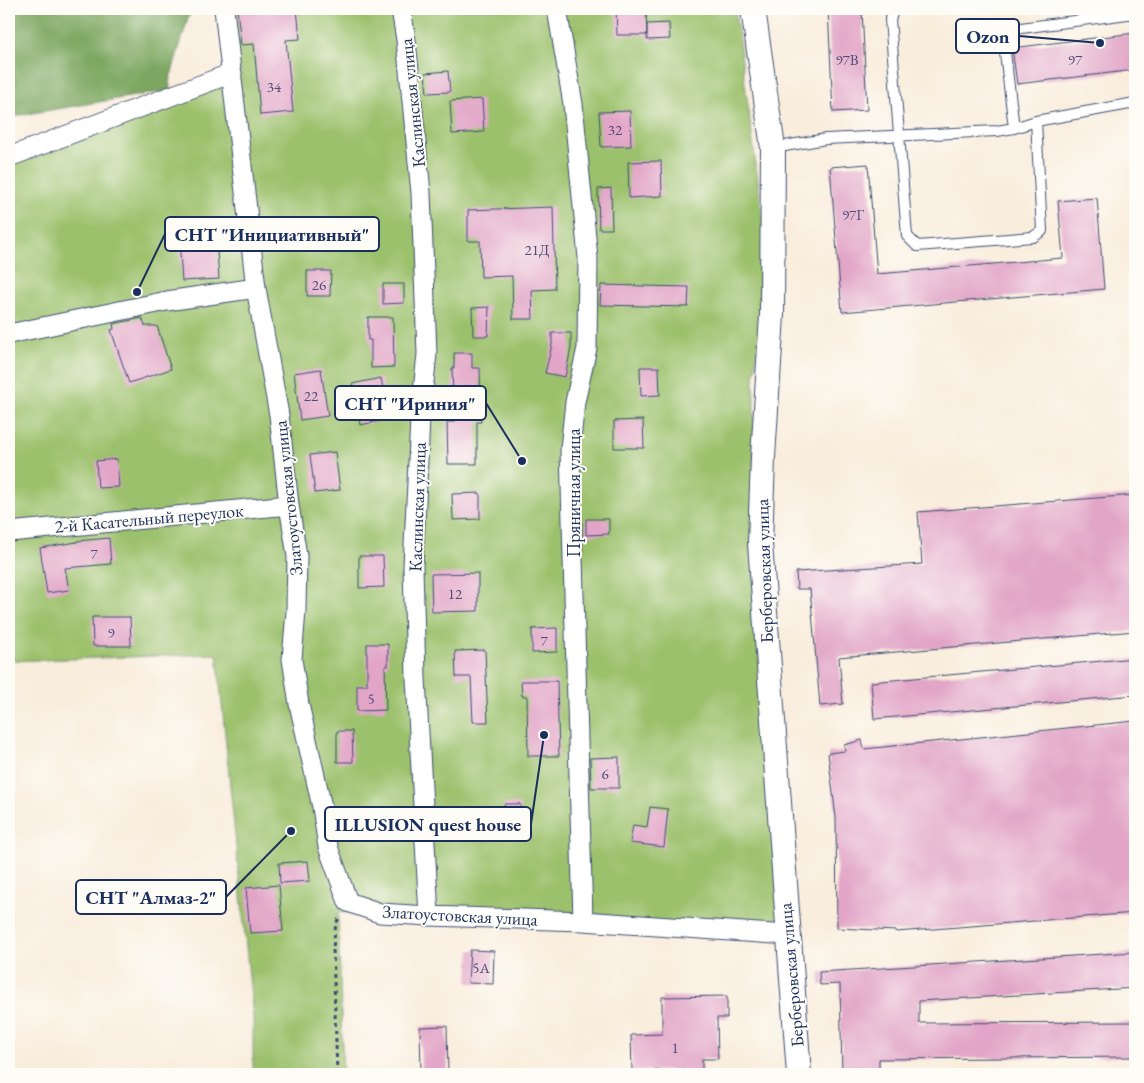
<svg xmlns="http://www.w3.org/2000/svg" width="1144" height="1083" font-family="'EB Garamond',serif">
<style>
.green{fill:#9cc16c;stroke:#5c7865}
.forest{fill:#7da760;stroke:#4c6b5f}
.building{fill:#e2a5c7}
.lines{fill:none;stroke-linecap:round;stroke-linejoin:round}
.service-casing{stroke:#3c4c71;stroke-width:12}
.minor-casing{stroke:#3c4c71;stroke-width:21}
.tertiary-casing{stroke:#3c4c71;stroke-width:26}
.path{stroke:#3c4c71;stroke-width:3;stroke-dasharray:4 4;stroke-linecap:butt}
.service{stroke:#fff;stroke-width:10}
.minor{stroke:#fff;stroke-width:19}
.tertiary{stroke:#fff;stroke-width:24}
.labels{text-anchor:middle;dominant-baseline:central;stroke-width:4;stroke-linejoin:round;paint-order:stroke}
.number-label{font-size:15px;fill:#4d4c78}
.street-label{font-size:18px;fill:#1b2f5e;stroke:#fdfcf7}
.leader{fill:none;stroke:#1b2f5e;stroke-width:2}
.callout-dot{fill:#1b2f5e;stroke:#fdfcf7;stroke-width:2}
.callout{fill:#fdfcf7;stroke:#1b2f5e;stroke-width:2}
.callout-label{font-size:19px;text-anchor:middle;font-weight:bold;fill:#1b2f5e}
</style>
<rect width="100%" height="100%" fill="#fdfcf7"/>
<filter id="ink" filterUnits="userSpaceOnUse"><feTurbulence type="fractalNoise" baseFrequency=".02" numOctaves="2"/><feDisplacementMap in="SourceGraphic" scale="10" xChannelSelector="R" yChannelSelector="G"/><feConvolveMatrix kernelMatrix="1 2 1 2 8 2 1 2 1" color-interpolation-filters="sRGB"/></filter>
<filter id="wash" filterUnits="userSpaceOnUse"><feTurbulence type="fractalNoise" baseFrequency=".0096" numOctaves="4" result="noise"/><feDisplacementMap in="SourceGraphic" scale="20" xChannelSelector="R" yChannelSelector="G"/><feGaussianBlur stdDeviation="1.12" result="paint"/><feColorMatrix in="noise" values="0 0 0 0 0 0 0 0 0 0 0 0 0 0 0 0 0 1.4 0 .05"/><feComposite in="paint" operator="in"/></filter>
<g filter="url(#wash)">
<rect width="100%" height="100%" fill="#f9eddc"/>
<path class="green" d="M232,9H735L768,255L754,380V576L782,930L375,909L338,913L343,1074H253V1017L217,654L9,661V150L235,67Z"/>
<path class="forest" d="M9,9H191L169,82L171,90L9,117Z"/>
<g id="blocks">
<path class="building" d="M237,9H297L300,39L286,40L293,112L260,115L254,44L241,45Z
M616,9H646L647,35H617Z
M828,9H862L867,110L833,112Z
M669,23L670,39L647,40V24Z
M1135,33V70L1017,84L1012,48Z
M448,71L450,92L427,93L425,73Z
M482,99L484,132L452,134L450,101Z
M630,111L631,146L601,147L599,112Z
M661,161L662,196L629,198L628,162Z
M868,164L877,274L1063,258L1058,201L1097,198L1104,289L842,312L830,167Z
M611,188L612,229H599L598,189Z
M553,207L555,289L532,290L533,319H513L512,276L481,277L480,241H468V210Z
M195,223V238L216,236L219,279L182,281L178,224Z
M307,271H331L330,296H307Z
M383,284H404V303L383,304Z
M601,285L689,287L688,307L600,305Z
M489,307L488,336H473L472,308Z
M368,317H393L394,367L371,368V340H368Z
M142,318L145,326H157L171,369L129,383L111,330L114,329L113,324Z
M552,333H571V348L565,377L545,373L552,345Z
M454,353H472V368H480L481,422H477V464H448L447,422H454L452,368H454Z
M640,367H659L660,395L641,396Z
M321,369L328,416L300,420L294,373Z
M381,378L384,395H381L385,420L360,425L352,384Z
M643,420L644,448H614V421Z
M335,452L340,490L315,493L310,455Z
M117,459L119,487L98,488L96,461Z
M480,493V519L453,520L452,494Z
M1135,495V631L839,657L843,704L820,706L810,589H797L796,572L922,564L918,512Z
M586,519H609V534L586,535Z
M109,538L111,564L65,568L69,590L47,593L40,548L77,542V541Z
M359,556H383L384,587L359,588Z
M478,573V611L432,612L431,574Z
M92,617H130L131,646H93Z
M557,628V652L532,653V629Z
M367,644H388V666H385L386,710L357,711V685H367Z
M485,650L488,722H473L471,677H456L455,651Z
M1135,658V695L874,719L871,682Z
M521,681H557L559,756H528L527,696H522Z
M1135,721V913L896,932V931L837,928L836,818L828,753L845,751L844,745L862,740L864,749Z
M337,731H352L353,762H337Z
M619,757V788H591L590,758Z
M504,804H520V831H504Z
M650,807L668,809L664,847L630,843L633,825L647,827Z
M308,861L310,881L280,883L279,863Z
M279,885L283,931L250,933L246,888Z
M470,950L494,951L493,984L468,983Z
M1135,952V988L919,1001V1023L1135,1022V1057L879,1059V1074H842L840,984L820,985L819,972Z
M727,996V1018H717L718,1059H702V1074H685V1070L632,1071L631,1035L662,1034V997Z
M447,1026L448,1074H421L420,1027Z"/>
</g>
</g>
<g filter="url(#ink)">
<use href="#blocks" fill-opacity="0" stroke="#3c4c71" stroke-width="1"/>
<g class="lines">
<g class="service-casing">
<path id="service" d="M894,9L890,19L907,236L917,246L1033,237L1042,231L1036,121
M1014,128L1004,44L1008,33L1021,28L1135,13V9
M773,148L826,139L997,131L1014,128L1036,121L1135,103"/>
</g>
<g class="minor-casing">
<path id="minor" d="M224,9L256,288L279,415L289,505L297,556L296,611L292,659L299,704L322,807L328,847L348,902L380,913L429,916L583,921L788,935
M401,9L406,40L421,193L427,354L420,419L413,566L416,678L429,916
M557,9L573,104L588,258L587,348L575,402L570,449L583,921
M9,157L232,73
M9,334L167,301L256,288
M9,532L289,505"/>
</g>
<g class="tertiary-casing">
<path id="tertiary" d="M753,9L773,148L772,315L763,457L760,544L799,1074"/>
</g>
<path class="path" d="M337,1074L333,948L336,923L341,916"/>
<use href="#service" class="service"/>
<use href="#minor" class="minor"/>
<use href="#tertiary" class="tertiary"/>
</g>
</g>
<g class="labels">
<g class="number-label">
<text x="847" y="59">97В</text>
<text x="1075" y="59">97</text>
<text x="274" y="86">34</text>
<text x="615" y="129">32</text>
<text x="853" y="214">97Г</text>
<text x="537" y="249">21Д</text>
<text x="319" y="284">26</text>
<text x="311" y="395">22</text>
<text x="94" y="553">7</text>
<text x="455" y="593">12</text>
<text x="111" y="632">9</text>
<text x="544" y="640">7</text>
<text x="371" y="698">5</text>
<text x="605" y="773">6</text>
<text x="481" y="967">5А</text>
<text x="675" y="1047">1</text>
</g>
<g class="street-label">
<text transform="translate(412 103) rotate(-96)">Каслинская улица</text>
<text transform="translate(573 493) rotate(-90)">Пряничная улица</text>
<text transform="translate(288 498) rotate(-96)">Златоустовская улица</text>
<text transform="translate(417 507) rotate(-88)">Каслинская улица</text>
<text transform="translate(149 518) rotate(-5)">2-й Касательный переулок</text>
<text transform="translate(764 571) rotate(-92)">Берберовская улица</text>
<text transform="translate(460 915) rotate(3)">Златоустовская улица</text>
<text transform="translate(791 975) rotate(-95)">Берберовская улица</text>
</g>
</g>
<path class="leader" d="M1100 43L1019 36M137 292L165 234M522 461L486 403M544 735L531 824M291 831L226 897"/>
<g class="callout-dot">
<circle cx="1100" cy="43" r="5"/>
<circle cx="137" cy="292" r="5"/>
<circle cx="522" cy="461" r="5"/>
<circle cx="544" cy="735" r="5"/>
<circle cx="291" cy="831" r="5"/>
</g>
<g class="callout">
<rect x="956" y="19" width="63" height="34" rx="5"/>
<rect x="165" y="217" width="214" height="34" rx="5"/>
<rect x="335" y="386" width="151" height="34" rx="5"/>
<rect x="325" y="807" width="206" height="34" rx="5"/>
<rect x="76" y="880" width="150" height="34" rx="5"/>
</g>
<g class="callout-label">
<text x="988" y="43">Ozon</text>
<text x="272" y="241">СНТ "Инициативный"</text>
<text x="410" y="410">СНТ "Ириния"</text>
<text x="428" y="831">ILLUSION quest house</text>
<text x="151" y="904">СНТ "Алмаз-2"</text>
</g>
<rect width="1144" height="1083" fill="none" stroke="#fdfcf7" stroke-width="30"/>
</svg>
